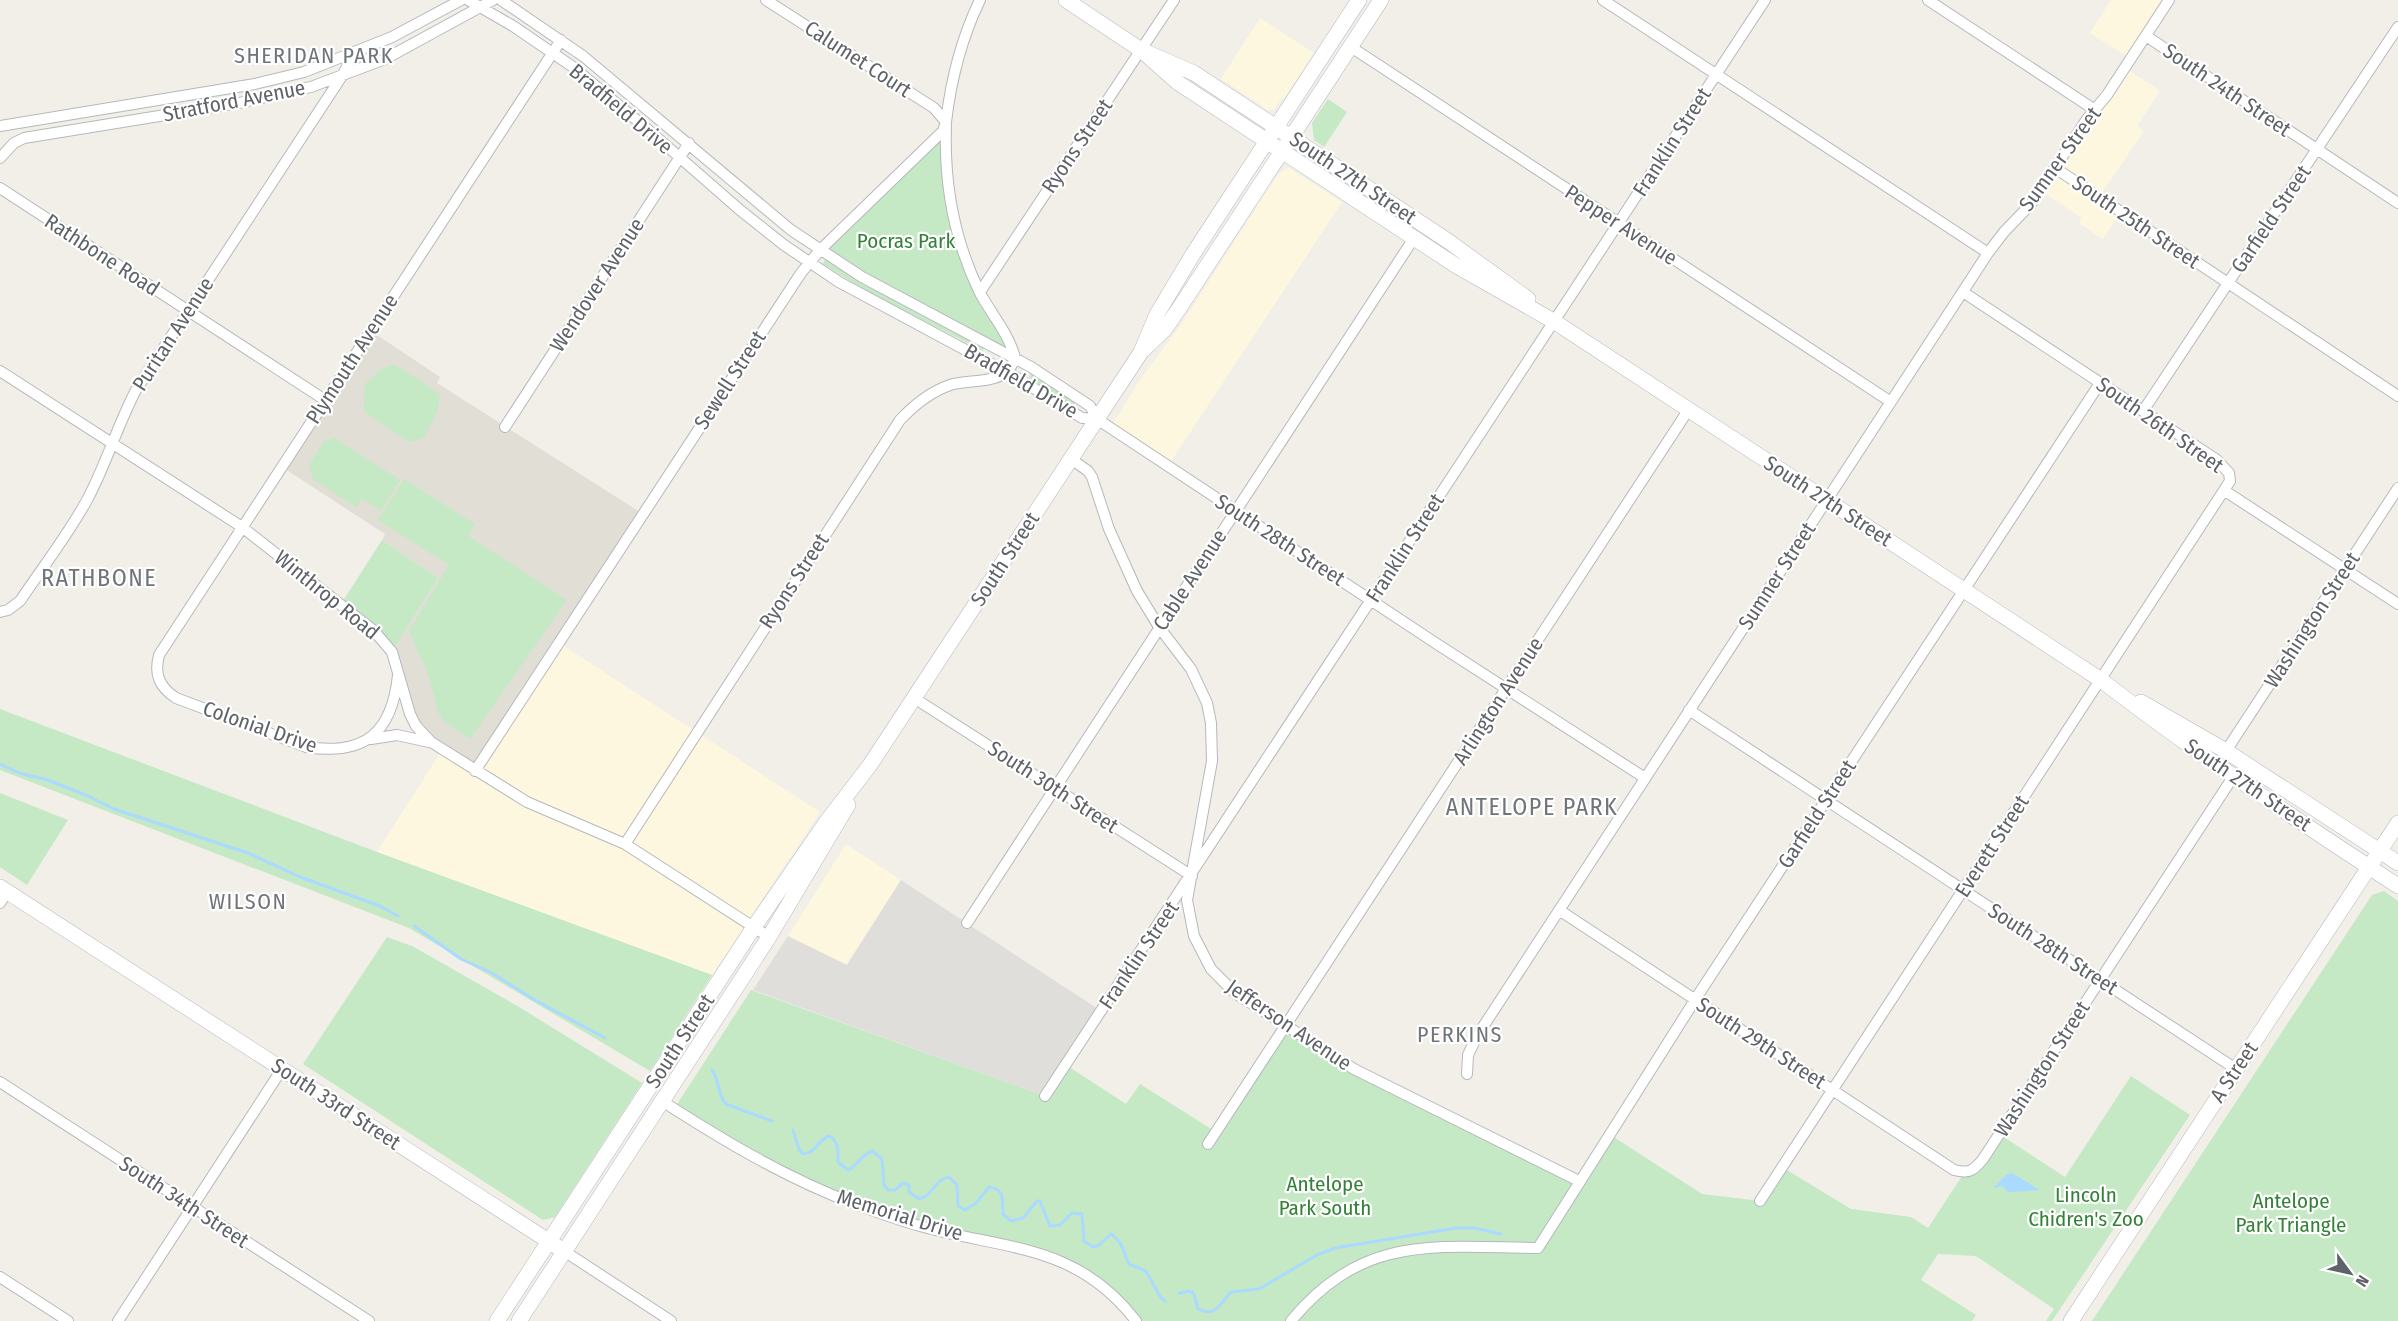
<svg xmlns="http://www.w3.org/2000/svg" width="2398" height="1321" font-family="'Fira Sans Condensed',sans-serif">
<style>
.commercial{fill:#fef7e0}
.industrial{fill:#e0deda}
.education{fill:#e1ded6}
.green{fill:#c5e8c5}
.water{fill:#aadaff}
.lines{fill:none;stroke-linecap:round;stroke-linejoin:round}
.stream{stroke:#aadaff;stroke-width:3}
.minor-casing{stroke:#b5b8bc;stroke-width:12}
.secondary-casing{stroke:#b6babf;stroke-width:16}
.minor{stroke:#fff;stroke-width:10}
.secondary{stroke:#fff;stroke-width:15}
.labels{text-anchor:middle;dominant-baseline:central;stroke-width:4.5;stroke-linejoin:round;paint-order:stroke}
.street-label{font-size:21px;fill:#5f6368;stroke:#fff}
.park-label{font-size:21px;fill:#348238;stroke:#fff}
.neighbourhood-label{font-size:22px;letter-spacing:1.5px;fill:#70757a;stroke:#fff}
.quarter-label{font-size:24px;letter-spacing:1.5px;fill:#70757a;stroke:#fff}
</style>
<rect width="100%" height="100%" fill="#f1efe8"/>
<path class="commercial" d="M2111,0H2169L2131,59L2090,33Z
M1260,18L1314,53L1284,99L1282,98L1274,110H1268L1221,79Z
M2125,68L2160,91L2137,126L2144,131L2099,197L2121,212L2103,239L2079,223L2082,218L2040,190Z
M1289,168L1342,202L1168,466L1110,428L1140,380L1182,323L1279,173Z
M559,643L820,812L712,975L377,852L442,750Z
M846,844L901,880L846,965L788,936Z"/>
<path class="industrial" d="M901,880L1101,1011L1045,1096L753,990L788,936L847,965Z"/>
<path class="education" d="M371,331L440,377L437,383L643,514L475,771L422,734L392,652L438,578L382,540L385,534L282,467Z"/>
<path class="green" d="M1328,99L1347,112L1324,147L1314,140L1312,123Z
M943,131L959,239L1015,358L820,250Z
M825,259L984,346L983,351L868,292L823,264Z
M394,364L440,394L438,410L424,438L409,442L364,412L365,384L380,370Z
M1031,373H1033L1076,402L1074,404L1070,405L1032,380L1029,377Z
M335,438L400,480L381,511L362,499L356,507L313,479L309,465L324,441Z
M404,479L475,524L468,536L567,600L470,739L444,722L438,712L429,677L409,631L449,565L378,520Z
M382,540L438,578L392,652L341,604Z
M0,709L377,852L712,975L650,1071L409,928L0,770Z
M0,793L68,820L27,885L0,867Z
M2384,891L2398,901V1321H2092L2372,895Z
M387,937L412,946L519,1007L642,1083L555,1217L543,1220L303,1064Z
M751,990L1045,1096L1066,1065L1126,1104L1140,1084L1216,1132L1286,1026L1354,1069L1579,1181L1609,1134L1702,1194L1760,1201L1782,1167L1851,1209L1911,1217L1928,1228L1964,1173L1999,1134L2065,1177L2131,1076L2190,1115L2052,1321H2046L2054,1309L1976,1256L1938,1254L1921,1280L1976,1315L1972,1321H1136L1083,1273L837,1197L674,1109Z"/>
<path class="water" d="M2012,1173L2040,1190L2012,1192H2008L2002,1186L1993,1188L2006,1175Z"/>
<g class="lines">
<path class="stream" d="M0,764L19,773L48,780L88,796L114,809L248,853L300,877L380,906L398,916
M414,926L461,959L492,973L533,999L605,1038
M712,1070C720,1081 717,1095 726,1104L772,1121
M793,1130L799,1149L803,1154C816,1153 818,1140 829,1136C839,1141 838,1152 838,1162L848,1170C857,1166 861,1155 872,1151L882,1159L884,1185L888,1190H895L903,1183L909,1185V1192L919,1199C933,1196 935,1179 949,1177L957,1185L958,1206L965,1210L976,1203L989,1187C1006,1189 1002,1202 1003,1214L1011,1221L1023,1218L1037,1201H1040L1050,1226L1060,1225L1072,1213L1082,1214L1084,1241L1093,1247L1099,1245L1111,1234C1124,1243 1123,1252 1129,1264L1146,1271L1161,1298L1165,1301
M1179,1293L1190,1291L1194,1294L1198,1309C1215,1318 1221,1303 1231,1292L1259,1289L1317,1255L1335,1248L1456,1228H1474L1501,1234"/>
<g class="minor-casing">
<path id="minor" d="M468,0L513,26L573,67L646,128L740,210L784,245L839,282L1014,376L1082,418L1097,419L1437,644L1645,778
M501,0L583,56L791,230L862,277L1031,367L1090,406L1097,419
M766,0L934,108L946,122
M1603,0L1988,253
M1928,0L2095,110
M2146,36L2398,203
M1351,47L1891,402
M0,126L255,84L304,72L392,37L461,0
M0,158L14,143L24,138L239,103L311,87L385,59L493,0
M2055,168L2398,396
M0,188L325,400
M980,292L1174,0
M0,371L242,527L374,631L392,652L410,714L416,726L431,742L527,802L625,844L769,937
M2143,411L2398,27
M505,427L689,143
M1071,459L1088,471L1092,477L1109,529L1137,591L1159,627L1191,669L1207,703L1211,723L1212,761L1187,900L1194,936L1211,969L1235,993L1354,1069L1579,1181
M2225,491L2398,604
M0,612L8,610L20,601C42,568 68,535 87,500C106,465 117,426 136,390L342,76L348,65L351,55
M398,675C392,733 365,756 306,747L176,698C159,687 154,674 159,655L561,40
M914,698L1192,876
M1689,710L2236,1069
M371,739L397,735L429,742
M2226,751L2398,488
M475,771L801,273L820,250L943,131L946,122C951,80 961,39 980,0
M625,844L900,420C914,405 930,392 950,385C967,380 991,383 1005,373C1010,370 1013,363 1015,358C1009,334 992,315 980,293C954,240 944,184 946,126
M0,903L7,892
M1559,910L1954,1170C1969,1174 1973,1171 1983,1159L2233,777
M967,923L1414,238
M1467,1074L1468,1055L1477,1036L1988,253L2004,232L2031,204L2087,119L2107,95L2169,0
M0,1082L369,1321
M1045,1096L1765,0
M662,1101C724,1141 786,1178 855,1204C877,1212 898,1220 920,1226C1005,1250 1076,1243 1136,1321
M1208,1144L1689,409
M1760,1201L2230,481L2229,473L2217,460L1963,292
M564,1251L671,1321
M0,1277L68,1321
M118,1321L282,1069
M1291,1321C1363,1233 1437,1247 1538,1248L1700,992L2100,383"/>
</g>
<g class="secondary-casing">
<path id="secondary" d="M1066,0L1141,50L1194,73L1448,241L1528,299
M1141,50L1177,82L1455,265L1555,322L2101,680C2197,754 2297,820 2398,886
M1143,350L1165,329L1182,304L1381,0
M2141,702L2226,751L2398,863
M0,887L564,1251
M497,1321L754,927L827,821L870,765L1141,352L1157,314L1193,254L1359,0
M519,1321L769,937L848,805
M2071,1321L2398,823"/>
</g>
<use href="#minor" class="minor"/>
<use href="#secondary" class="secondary"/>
</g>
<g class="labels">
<g class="street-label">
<text transform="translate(858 59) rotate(33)">Calumet Court</text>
<text transform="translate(2227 90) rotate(34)">South 24th Street</text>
<text transform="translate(234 101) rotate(-11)">Stratford Avenue</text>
<text transform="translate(621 109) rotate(40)">Bradfield Drive</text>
<text transform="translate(1672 142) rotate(-57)">Franklin Street</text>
<text transform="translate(1077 146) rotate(-56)">Ryons Street</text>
<text transform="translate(2060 159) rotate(-54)">Sumner Street</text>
<text transform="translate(1353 178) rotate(34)">South 27th Street</text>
<text transform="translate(2271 219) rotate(-56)">Garfield Street</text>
<text transform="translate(2136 222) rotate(34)">South 25th Street</text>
<text transform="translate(1621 225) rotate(33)">Pepper Avenue</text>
<text transform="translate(102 255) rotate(33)">Rathbone Road</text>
<text transform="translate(597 285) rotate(-57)">Wendover Avenue</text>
<text transform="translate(173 334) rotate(-57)">Puritan Avenue</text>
<text transform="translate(352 359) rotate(-57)">Plymouth Avenue</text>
<text transform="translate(730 380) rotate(-57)">Sewell Street</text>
<text transform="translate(1021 381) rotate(30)">Bradfield Drive</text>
<text transform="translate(2160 425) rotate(35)">South 26th Street</text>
<text transform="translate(1828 501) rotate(33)">South 27th Street</text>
<text transform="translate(1280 540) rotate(33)">South 28th Street</text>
<text transform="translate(1405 548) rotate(-57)">Franklin Street</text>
<text transform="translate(1005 559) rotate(-57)">South Street</text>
<text transform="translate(1777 576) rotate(-57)">Sumner Street</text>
<text transform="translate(1190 580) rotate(-57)">Cable Avenue</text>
<text transform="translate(794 581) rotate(-57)">Ryons Street</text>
<text transform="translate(327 595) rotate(39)">Winthrop Road</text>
<text transform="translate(2312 620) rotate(-57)">Washington Street</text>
<text transform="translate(1498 701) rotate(-57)">Arlington Avenue</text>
<text transform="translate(260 727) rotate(19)">Colonial Drive</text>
<text transform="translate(2248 785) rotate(34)">South 27th Street</text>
<text transform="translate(1053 787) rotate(33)">South 30th Street</text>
<text transform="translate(1817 814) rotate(-57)">Garfield Street</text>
<text transform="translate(1992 846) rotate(-57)">Everett Street</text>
<text transform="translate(2053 949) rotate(33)">South 28th Street</text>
<text transform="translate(1139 955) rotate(-56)">Franklin Street</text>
<text transform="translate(1289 1025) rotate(34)">Jefferson Avenue</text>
<text transform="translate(680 1041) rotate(-57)">South Street</text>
<text transform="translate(1761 1043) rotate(33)">South 29th Street</text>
<text transform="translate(2042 1069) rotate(-57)">Washington Street</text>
<text transform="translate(2234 1072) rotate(-56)">A Street</text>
<text transform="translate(336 1104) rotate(33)">South 33rd Street</text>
<text transform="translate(184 1202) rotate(33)">South 34th Street</text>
<text transform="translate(900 1215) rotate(17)">Memorial Drive</text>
</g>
<g class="park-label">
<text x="906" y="241">Pocras Park</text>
<text x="1325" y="1184">Antelope<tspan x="1325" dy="24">Park South</tspan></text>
<text x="2086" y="1195">Lincoln<tspan x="2086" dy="24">Chidren's Zoo</tspan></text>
<text x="2291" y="1201">Antelope<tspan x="2291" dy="24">Park Triangle</tspan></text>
</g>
<g class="neighbourhood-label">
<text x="314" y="55">SHERIDAN PARK</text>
<text x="248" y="901">WILSON</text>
<text x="1460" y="1034">PERKINS</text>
</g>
<g class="quarter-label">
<text x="99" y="578">RATHBONE</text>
<text x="1532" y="807">ANTELOPE PARK</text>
</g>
</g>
<g transform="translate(2350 1273) rotate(123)" stroke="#ffffff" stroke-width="4.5" paint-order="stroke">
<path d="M0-4.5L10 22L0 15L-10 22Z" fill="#5f6368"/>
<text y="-9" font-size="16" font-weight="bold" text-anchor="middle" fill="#5f6368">N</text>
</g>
</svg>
